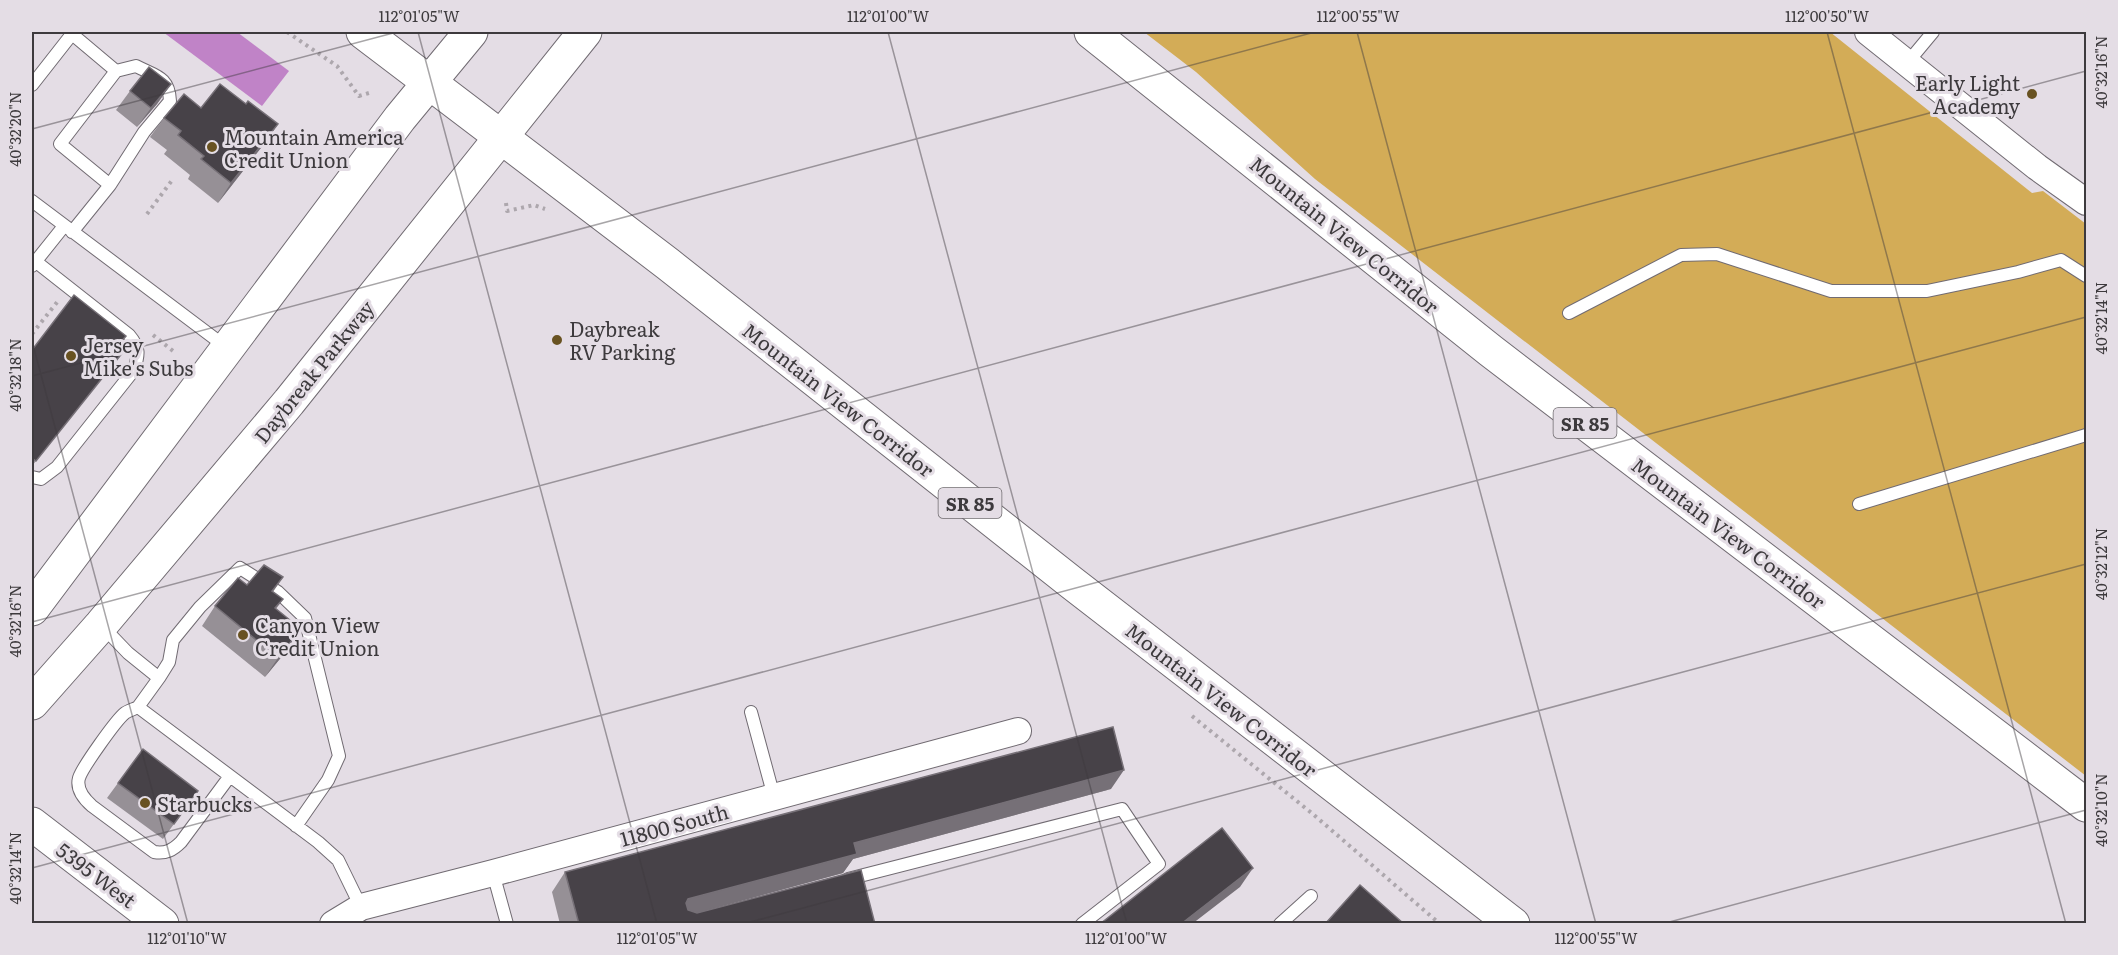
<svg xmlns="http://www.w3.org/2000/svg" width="2118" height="955" font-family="Literata,serif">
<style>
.green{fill:#d3ac57}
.water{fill:#c083c7}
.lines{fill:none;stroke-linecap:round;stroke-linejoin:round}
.lane-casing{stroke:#716b72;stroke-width:14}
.street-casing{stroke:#716b72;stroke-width:28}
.secondary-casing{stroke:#716b72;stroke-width:35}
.primary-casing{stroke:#716b72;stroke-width:35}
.highway-casing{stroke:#716b72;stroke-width:35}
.path{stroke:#ada7ad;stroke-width:4;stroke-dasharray:3 4.5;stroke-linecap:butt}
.lane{stroke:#fff;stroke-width:12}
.street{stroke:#fff;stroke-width:26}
.secondary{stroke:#fff;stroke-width:33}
.primary{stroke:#fff;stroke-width:33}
.highway{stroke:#fff;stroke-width:33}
.wall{fill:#969096}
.shaded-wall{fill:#767077}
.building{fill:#474248;stroke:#767077;stroke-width:1.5}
.ticks{fill:none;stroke:#3d3a3d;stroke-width:1.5;stroke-opacity:0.45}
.poi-dot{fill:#685221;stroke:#e4dde5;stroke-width:2}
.labels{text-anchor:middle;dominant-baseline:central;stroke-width:6;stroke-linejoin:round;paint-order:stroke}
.shield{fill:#e4dde5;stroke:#6f6b6f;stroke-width:1.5}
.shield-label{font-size:18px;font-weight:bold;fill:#3d3a3d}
.poi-label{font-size:20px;fill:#3d3a3d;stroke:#e4dde5;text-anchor:start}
.street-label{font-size:20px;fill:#3d3a3d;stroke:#e4dde5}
.neatline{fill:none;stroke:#3d3a3d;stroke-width:2}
.ticks-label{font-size:15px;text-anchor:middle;fill:#3d3a3d}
</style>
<rect width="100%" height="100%" fill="#e4dde5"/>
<path class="green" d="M1144,32H1830L2032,193L2043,191L2086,224V776L1315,179L1196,72Z"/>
<path class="water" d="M163,32H237L289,71L262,106Z"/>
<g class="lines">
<g class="lane-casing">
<path id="lane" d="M1908,62L1933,32
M32,85L72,34L116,71L60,144L110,185L72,232
M110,185L144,132L170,101C169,76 155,76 136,66L116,71
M32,201L226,347
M32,266L64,226
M1569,313L1681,255L1717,254L1831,291H1927L2018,272L2061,260L2086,276
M32,477L41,479L57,467L134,370C139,354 140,348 129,335L35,261
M1859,504L2086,435
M103,627L128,653L159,678L138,707L318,842L338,860L361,907
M159,678L169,662L173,640L200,607L240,568L278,592L305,618L339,756L328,780L296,826
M138,707C134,709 128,711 125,713C116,720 82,768 79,778C76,789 84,799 92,806L154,852C166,854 173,850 181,842L230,776
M751,712L774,797
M493,873L507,924
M848,879L1122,809L1159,864L1082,924
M1280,924L1311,896"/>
</g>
<g class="street-casing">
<path id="street" d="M1868,32L2037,167L2086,202
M333,924L361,907L493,873L1018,731"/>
</g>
<g class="secondary-casing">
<path id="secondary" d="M32,824L162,924"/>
</g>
<g class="primary-casing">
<path id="primary" d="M32,609L400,118L471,32
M32,703L101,625L289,402L585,32"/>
</g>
<g class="highway-casing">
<path id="highway" d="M363,32L668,264L1072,583L1513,924
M1091,32L1491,351L2086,805"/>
</g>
<path class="path" d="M287,32L337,66L359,96L369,93
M506,203L507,211L534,205L545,209
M147,214L173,179
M32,334L58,301
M153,335L173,351
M1192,716L1314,815L1440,924"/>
<use href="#lane" class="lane"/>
<use href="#street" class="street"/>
<use href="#secondary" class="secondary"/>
<use href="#primary" class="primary"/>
<use href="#highway" class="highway"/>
</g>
<path class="wall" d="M171,84L157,104L137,127L116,110L130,91Z
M246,104L278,124L264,144L218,203L188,179L190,175L164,154L167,150L150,137L164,118L201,108Z
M121,342L123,352L32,466V350Z
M283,577L273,592L283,599L276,609L301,629L288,649L265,677L202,626L215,606L247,585Z
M118,783L198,791L163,839L107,798Z
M1111,789L853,859L843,873L702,911L875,924H560L552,892L565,872Z"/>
<path class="shaded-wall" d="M171,84L157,104L137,127L151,108Z
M278,124L264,144L218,203L231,183Z
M301,629L288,649L265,677L278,658Z
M1124,770L1111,789L853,859L843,873L675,919L688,899L854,843Z
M1253,868L1240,887L1192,924H1181Z"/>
<path class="building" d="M149,67L171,84L151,108L130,91Z
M220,84L246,104L248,101L278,124L231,183L201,159L204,156L178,135L181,131L164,118L184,94L201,108Z
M74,295L126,336L121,342L127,347L36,461L32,458V350Z
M264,565L283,577L272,591L283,599L275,608L301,629L278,658L215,606L238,578L247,585Z
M1113,727L1124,770L854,843L857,854L688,899L686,903L688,910L697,913L861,870L875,924H579L565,872Z
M143,749L198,791L174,824L118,783Z
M1222,828L1253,868L1181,924H1100Z
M1360,885L1404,924H1325Z"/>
<path class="ticks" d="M418,32L657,924M888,32L1127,924M1357,32L1596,924M1827,32L2066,924M32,129L397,32M32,341L188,924M32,376L1315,32M32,622L2086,71M32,868L2086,317M743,924L2086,564M1662,924L2086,810"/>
<g class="poi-dot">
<circle cx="2032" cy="94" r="6"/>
<circle cx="212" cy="147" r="6"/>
<circle cx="557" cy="340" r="6"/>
<circle cx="71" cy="356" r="6"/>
<circle cx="243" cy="635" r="6"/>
<circle cx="145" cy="803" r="6"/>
</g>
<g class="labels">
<g class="shield">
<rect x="1553.5" y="408" width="63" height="30" rx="4.5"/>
<rect x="938.5" y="488" width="63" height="30" rx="4.5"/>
</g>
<g class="shield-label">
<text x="1585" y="423">SR 85</text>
<text x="970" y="503">SR 85</text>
</g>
<g class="poi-label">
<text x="2020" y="82" text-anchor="end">Early Light<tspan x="2020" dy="23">Academy</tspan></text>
<text x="224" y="136">Mountain America<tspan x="224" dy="23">Credit Union</tspan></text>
<text x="569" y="328">Daybreak<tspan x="569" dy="23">RV Parking</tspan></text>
<text x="83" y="344">Jersey<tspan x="83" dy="23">Mike's Subs</tspan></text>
<text x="255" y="624">Canyon View<tspan x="255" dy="23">Credit Union</tspan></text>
<text x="157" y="803">Starbucks</text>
</g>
<g class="street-label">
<text transform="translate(1345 234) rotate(39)">Mountain View Corridor</text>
<text transform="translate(313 371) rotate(-51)">Daybreak Parkway</text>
<text transform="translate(839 399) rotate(38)">Mountain View Corridor</text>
<text transform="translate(1729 532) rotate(37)">Mountain View Corridor</text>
<text transform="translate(1222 699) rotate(38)">Mountain View Corridor</text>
<text transform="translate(674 824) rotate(-15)">11800 South</text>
<text transform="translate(97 874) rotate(37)">5395 West</text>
</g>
</g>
<rect width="2118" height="955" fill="none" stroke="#e4dde5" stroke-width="66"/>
<rect x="33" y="33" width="2052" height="889" class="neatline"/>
<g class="ticks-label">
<text x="419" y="22">112°01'05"W</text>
<text x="888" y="22">112°01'00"W</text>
<text x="1358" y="22">112°00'55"W</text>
<text x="1827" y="22">112°00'50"W</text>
<text transform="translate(2102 72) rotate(-90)" y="5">40°32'16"N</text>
<text transform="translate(16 129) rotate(-90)" y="5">40°32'20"N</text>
<text transform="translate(2102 318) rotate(-90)" y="5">40°32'14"N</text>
<text transform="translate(16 375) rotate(-90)" y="5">40°32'18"N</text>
<text transform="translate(2102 564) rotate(-90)" y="5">40°32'12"N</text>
<text transform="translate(16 621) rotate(-90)" y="5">40°32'16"N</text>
<text transform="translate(2102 810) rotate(-90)" y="5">40°32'10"N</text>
<text transform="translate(16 868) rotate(-90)" y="5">40°32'14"N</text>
<text x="187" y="944">112°01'10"W</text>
<text x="657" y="944">112°01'05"W</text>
<text x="1126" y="944">112°01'00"W</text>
<text x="1596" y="944">112°00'55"W</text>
</g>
</svg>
